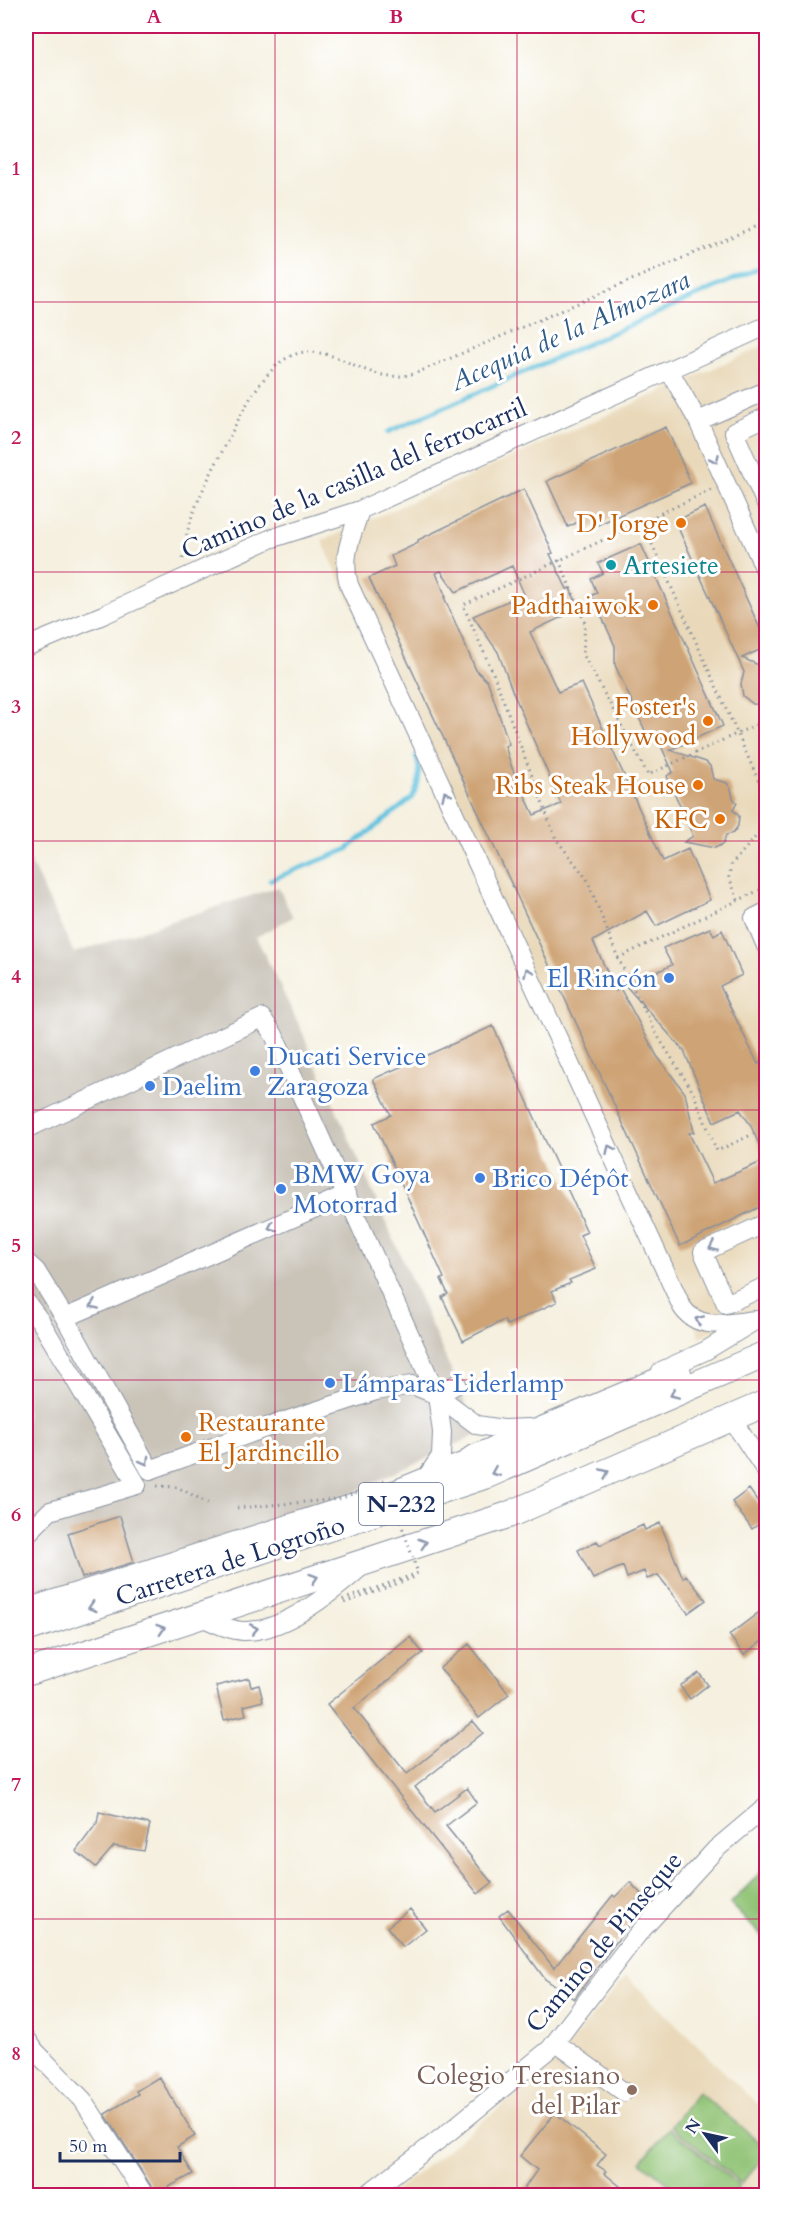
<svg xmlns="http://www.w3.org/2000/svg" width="792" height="2221" font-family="Cardo,serif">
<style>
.built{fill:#e9d9ba}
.industrial{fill:#c9c3b8}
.green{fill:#90c374;stroke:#567969;stroke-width:1.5}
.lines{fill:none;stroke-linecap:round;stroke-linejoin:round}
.stream{stroke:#60c2df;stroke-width:4.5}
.building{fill:#cea374;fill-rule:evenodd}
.minor-casing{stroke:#88909e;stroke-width:20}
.highway-casing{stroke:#88909e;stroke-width:28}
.path{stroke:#88909e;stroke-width:3;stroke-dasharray:1.5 4.5;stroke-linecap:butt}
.minor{stroke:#fff;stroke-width:18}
.highway{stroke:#fff;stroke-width:26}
.path-bridge{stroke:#88909e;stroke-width:3;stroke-dasharray:1.5 4.5;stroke-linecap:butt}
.oneway{stroke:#8d97ae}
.grid{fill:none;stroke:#c2185b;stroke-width:1.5;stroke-opacity:0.55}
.food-dot{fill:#e8710a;stroke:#fff;stroke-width:2}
.culture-dot{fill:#0f9aa8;stroke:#fff;stroke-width:2}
.shop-dot{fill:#3f7fe0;stroke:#fff;stroke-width:2}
.education-dot{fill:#8d6e63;stroke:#fff;stroke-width:2}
.labels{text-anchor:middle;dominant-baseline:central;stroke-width:6;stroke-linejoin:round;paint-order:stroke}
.shield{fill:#fff;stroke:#5f6d8e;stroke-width:1.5}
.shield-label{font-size:24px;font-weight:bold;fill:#1b2f5e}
.street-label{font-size:26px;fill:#1b2f5e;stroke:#fff}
.food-label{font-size:26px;fill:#c56008;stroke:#fff;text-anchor:end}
.culture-label{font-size:26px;fill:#0d838f;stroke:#fff;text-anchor:start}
.shop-label{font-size:26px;fill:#366cbe;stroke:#fff;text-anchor:start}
.education-label{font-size:26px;fill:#785e54;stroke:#fff;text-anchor:end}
.water-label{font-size:27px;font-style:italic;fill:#305b85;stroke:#fff}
.neatline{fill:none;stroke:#c2185b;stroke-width:2}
.grid-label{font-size:20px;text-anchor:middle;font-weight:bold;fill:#c2185b}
</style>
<rect width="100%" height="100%" fill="#fff"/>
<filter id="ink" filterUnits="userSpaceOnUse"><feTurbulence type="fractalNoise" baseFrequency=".0167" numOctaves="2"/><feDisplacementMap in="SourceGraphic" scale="12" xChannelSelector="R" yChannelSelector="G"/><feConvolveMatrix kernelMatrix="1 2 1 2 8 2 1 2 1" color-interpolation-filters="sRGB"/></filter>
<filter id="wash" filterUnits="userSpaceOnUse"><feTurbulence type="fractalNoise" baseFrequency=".008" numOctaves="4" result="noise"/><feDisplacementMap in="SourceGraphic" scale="24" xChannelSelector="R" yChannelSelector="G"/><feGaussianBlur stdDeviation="1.35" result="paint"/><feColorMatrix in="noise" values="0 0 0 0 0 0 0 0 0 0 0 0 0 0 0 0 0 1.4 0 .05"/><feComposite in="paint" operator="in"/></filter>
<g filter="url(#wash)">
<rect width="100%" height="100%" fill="#f5f0df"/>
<path class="built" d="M766,345V1307L700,1337L322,541Z
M626,1976L766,2113V2195L389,2196L549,2068Z"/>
<path class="industrial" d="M26,853L74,953L278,887L293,917L256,937L300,1027L479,1434L287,1523L26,1596Z"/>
<path class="green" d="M766,1867V1940L730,1904Z
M698,2092L766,2147V2154L742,2184L671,2126Z
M669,2128L740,2186L732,2195H683L641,2162Z"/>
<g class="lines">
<path class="stream" d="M388,432L766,265
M270,880L346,850L412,798C420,783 421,772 416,756"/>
</g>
<g id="blocks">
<path class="building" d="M666,427L691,483L584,531L580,521L568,527L547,481Z
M524,489L553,553L550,554L567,589L570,588L579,609L530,632L558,692L582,683L663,861L688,849L710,900L656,926L647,911L593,941L616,991L620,988L657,1056L685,1093L694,1132L689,1133L713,1183L766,1160L750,1124L740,1110L714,1122L684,1051L626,986L672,965L663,948L710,928L714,935L722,930L742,975L720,986L758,1064L766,1060V1204L680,1246L369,578L395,566L391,556L418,543V540ZM512,566L524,594L473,616L498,652L512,690L561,804L534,815L512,768L505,746L509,744L488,682L476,670L444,597H446L436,573L441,571L456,592Z
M705,507L766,642V647L742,658L766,668V705L753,704L743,696L741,684L744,672L675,521Z
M641,544L723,726L670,750L706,762L710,766L713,779L727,783L731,789L733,798L737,803L733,810L739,816L738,826L733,833L726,835L723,844L715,848L684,842L693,836L667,776L673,772L655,733L648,737L615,665V646L592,595L597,593L591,579L603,573L598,563Z
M493,1026L587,1232L580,1235L596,1269L569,1280L571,1283L552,1291L557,1302L507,1325L504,1320L463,1341L442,1297L448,1294L441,1279L444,1278L374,1123L391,1115L373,1079Z
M749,1489L766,1513V1519L752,1529L732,1502Z
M120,1516L134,1562L82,1578L68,1533Z
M660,1523L683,1578L686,1575L706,1600L688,1613L658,1575L647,1579L644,1571L627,1578L623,1566L593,1579L578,1550L597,1541L600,1545L643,1525L645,1530Z
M766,1607V1638L744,1655L729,1635Z
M410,1637L423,1653L354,1708L407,1774L473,1721L483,1733L415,1787L435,1812L467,1788L477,1802L446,1826L492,1883L478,1894L327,1704Z
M469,1644L509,1694L479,1718L440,1668Z
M699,1673L708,1685L690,1699L680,1686Z
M249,1678L251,1687L259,1685L263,1701L244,1706L246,1715L224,1720L216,1686Z
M99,1812L150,1824L144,1851L114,1846L96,1867L76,1851L97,1823Z
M630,1882L642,1895L628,1908L637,1914L574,1999L545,1979L499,1916L508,1909L554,1968L613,1895L615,1897Z
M410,1909L426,1929L403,1947L387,1927Z
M159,2077L195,2136L177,2147L193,2174L156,2194L105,2114L138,2094L136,2091Z
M555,2113L606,2154L597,2165L606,2171L604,2173L632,2196H519L537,2170L520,2156Z"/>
</g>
</g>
<g filter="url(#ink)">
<use href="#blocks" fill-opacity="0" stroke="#88909e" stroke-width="1.5"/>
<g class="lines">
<g class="minor-casing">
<path id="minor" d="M669,370L698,421L766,572
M766,417L734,432L766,504
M698,421L766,391
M360,510C352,536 341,556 349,585L682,1307C698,1332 731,1322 756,1320
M26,647L103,615L270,539L360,510L766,326
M766,912L754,918L766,946
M26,1129L262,1018L274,1035L437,1395L442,1432L441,1456L426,1478
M345,1195L65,1318L150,1470L282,1422L376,1391L412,1385L437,1395L477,1425L503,1429L529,1428
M766,1223L703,1252L726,1304L766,1286
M26,1262L36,1271L65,1318
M26,1302L41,1322L137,1485L50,1511L27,1534L26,1539
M661,1371L705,1351L753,1322
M437,1395L457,1384
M731,1418L766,1471
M26,1608L391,1491L484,1453
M199,1616C213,1622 228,1630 243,1631C283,1633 334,1591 361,1567
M26,2038L35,2051L83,2100L145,2196
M555,2042L624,2092
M365,2196L449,2132L550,2049L637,1935L715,1850L766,1807"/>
</g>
<g class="highway-casing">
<path id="highway" d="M473,1459L678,1373
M26,1629L487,1475L766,1354
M26,1673L508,1515L766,1403"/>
</g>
<path class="path" d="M711,490L463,605L493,673L556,839L587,879L618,958L657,1035L693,1092L717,1151L766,1128
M642,522L766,797
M183,559C186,516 209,478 228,440C240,416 253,389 272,370C281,360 294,352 308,352C348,352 368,385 414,374L766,222
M559,560L585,623L583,654L648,775L766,720
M738,900L729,877L731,865L766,825
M618,958L766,887
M157,1486L177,1487L208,1503"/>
<use href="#minor" class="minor"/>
<use href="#highway" class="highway"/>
<path class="path-bridge" d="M237,1508L340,1499L386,1480L418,1573L342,1600L344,1603L415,1577"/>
</g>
<defs><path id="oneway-chevron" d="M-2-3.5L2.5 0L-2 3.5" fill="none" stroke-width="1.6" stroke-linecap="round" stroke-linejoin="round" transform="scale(1.5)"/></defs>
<g class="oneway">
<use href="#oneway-chevron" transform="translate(715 459) rotate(66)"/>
<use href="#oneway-chevron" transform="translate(446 795) rotate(-115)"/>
<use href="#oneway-chevron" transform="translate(528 972) rotate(-115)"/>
<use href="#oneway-chevron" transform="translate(610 1149) rotate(-115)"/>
<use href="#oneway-chevron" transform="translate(272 1227) rotate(156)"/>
<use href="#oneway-chevron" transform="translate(713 1247) rotate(156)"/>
<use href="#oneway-chevron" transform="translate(94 1305) rotate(156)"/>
<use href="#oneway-chevron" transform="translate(699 1320) rotate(-156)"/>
<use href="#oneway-chevron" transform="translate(674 1394) rotate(157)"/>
<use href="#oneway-chevron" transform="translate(145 1461) rotate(61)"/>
<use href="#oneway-chevron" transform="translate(495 1472) rotate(157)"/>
<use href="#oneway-chevron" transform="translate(605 1473) rotate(-23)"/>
<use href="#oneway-chevron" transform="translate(423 1543) rotate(-18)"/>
<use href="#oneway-chevron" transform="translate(314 1578) rotate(-18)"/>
<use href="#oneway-chevron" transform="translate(92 1607) rotate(162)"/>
<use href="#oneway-chevron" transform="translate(161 1629) rotate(-18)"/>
<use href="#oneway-chevron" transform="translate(254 1629) rotate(-11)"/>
</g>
</g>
<path class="grid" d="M275,26V2196M517,26V2196M26,302H766M26,572H766M26,841H766M26,1110H766M26,1380H766M26,1649H766M26,1919H766"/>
<g class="food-dot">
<circle cx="681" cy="523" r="6"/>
<circle cx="653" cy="605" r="6"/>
<circle cx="708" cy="721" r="6"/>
<circle cx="698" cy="785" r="6"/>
<circle cx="720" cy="819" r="6"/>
<circle cx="186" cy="1437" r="6"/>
</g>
<circle class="culture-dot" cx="611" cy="565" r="6"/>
<g class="shop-dot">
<circle cx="669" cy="978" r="6"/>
<circle cx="255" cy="1071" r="6"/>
<circle cx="150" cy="1086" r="6"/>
<circle cx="480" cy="1178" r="6"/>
<circle cx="281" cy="1189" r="6"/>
<circle cx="330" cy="1383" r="6"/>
</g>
<circle class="education-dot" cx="632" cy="2090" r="6"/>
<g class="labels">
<rect class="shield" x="359" y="1483" width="84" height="42" rx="4.5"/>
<g class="shield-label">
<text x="401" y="1504">N-232</text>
</g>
<g class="street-label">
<text transform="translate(354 479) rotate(-23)">Camino de la casilla del ferrocarril</text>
<text transform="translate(230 1561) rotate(-18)">Carretera de Logroño</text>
<text transform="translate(604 1942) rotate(-50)">Camino de Pinseque</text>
</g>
<g class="food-label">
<text x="669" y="523">D' Jorge</text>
<text x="641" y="605">Padthaiwok</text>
<text x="696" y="706">Foster's<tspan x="696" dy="30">Hollywood</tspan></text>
<text x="686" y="785">Ribs Steak House</text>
<text x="708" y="819">KFC</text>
<text x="198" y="1422" text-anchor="start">Restaurante<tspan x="198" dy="30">El Jardincillo</tspan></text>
</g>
<g class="culture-label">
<text x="623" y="565">Artesiete</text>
</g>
<g class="shop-label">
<text x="657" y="978" text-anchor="end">El Rincón</text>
<text x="267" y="1056">Ducati Service<tspan x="267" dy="30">Zaragoza</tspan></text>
<text x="162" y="1086">Daelim</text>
<text x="293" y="1174">BMW Goya<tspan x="293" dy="30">Motorrad</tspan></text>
<text x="492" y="1178">Brico Dépôt</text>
<text x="342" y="1383">Lámparas Liderlamp</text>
</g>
<g class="education-label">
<text x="620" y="2075">Colegio Teresiano<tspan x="620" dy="30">del Pilar</tspan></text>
</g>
<g class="water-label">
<text transform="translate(570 331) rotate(-24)">Acequia de la Almozara</text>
</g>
</g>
<rect width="792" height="2221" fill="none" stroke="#fff" stroke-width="66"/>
<g transform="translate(705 2134) rotate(303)" stroke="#ffffff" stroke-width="4.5" paint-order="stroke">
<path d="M0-4.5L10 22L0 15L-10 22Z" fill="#1b2f5e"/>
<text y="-9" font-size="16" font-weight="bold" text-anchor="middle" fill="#1b2f5e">N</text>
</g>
<path d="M60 2152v9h120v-9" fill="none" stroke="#1b2f5e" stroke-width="3"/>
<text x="69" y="2152" font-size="18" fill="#1b2f5e" stroke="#ffffff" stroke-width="4.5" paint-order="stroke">50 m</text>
<rect x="33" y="33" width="726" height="2155" class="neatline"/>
<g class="grid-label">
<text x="154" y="23">A</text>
<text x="396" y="23">B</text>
<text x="638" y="23">C</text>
<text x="16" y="175">1</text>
<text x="16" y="444">2</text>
<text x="16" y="713">3</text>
<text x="16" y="983">4</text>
<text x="16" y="1252">5</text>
<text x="16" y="1521">6</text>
<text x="16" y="1791">7</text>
<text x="16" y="2060">8</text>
</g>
</svg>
